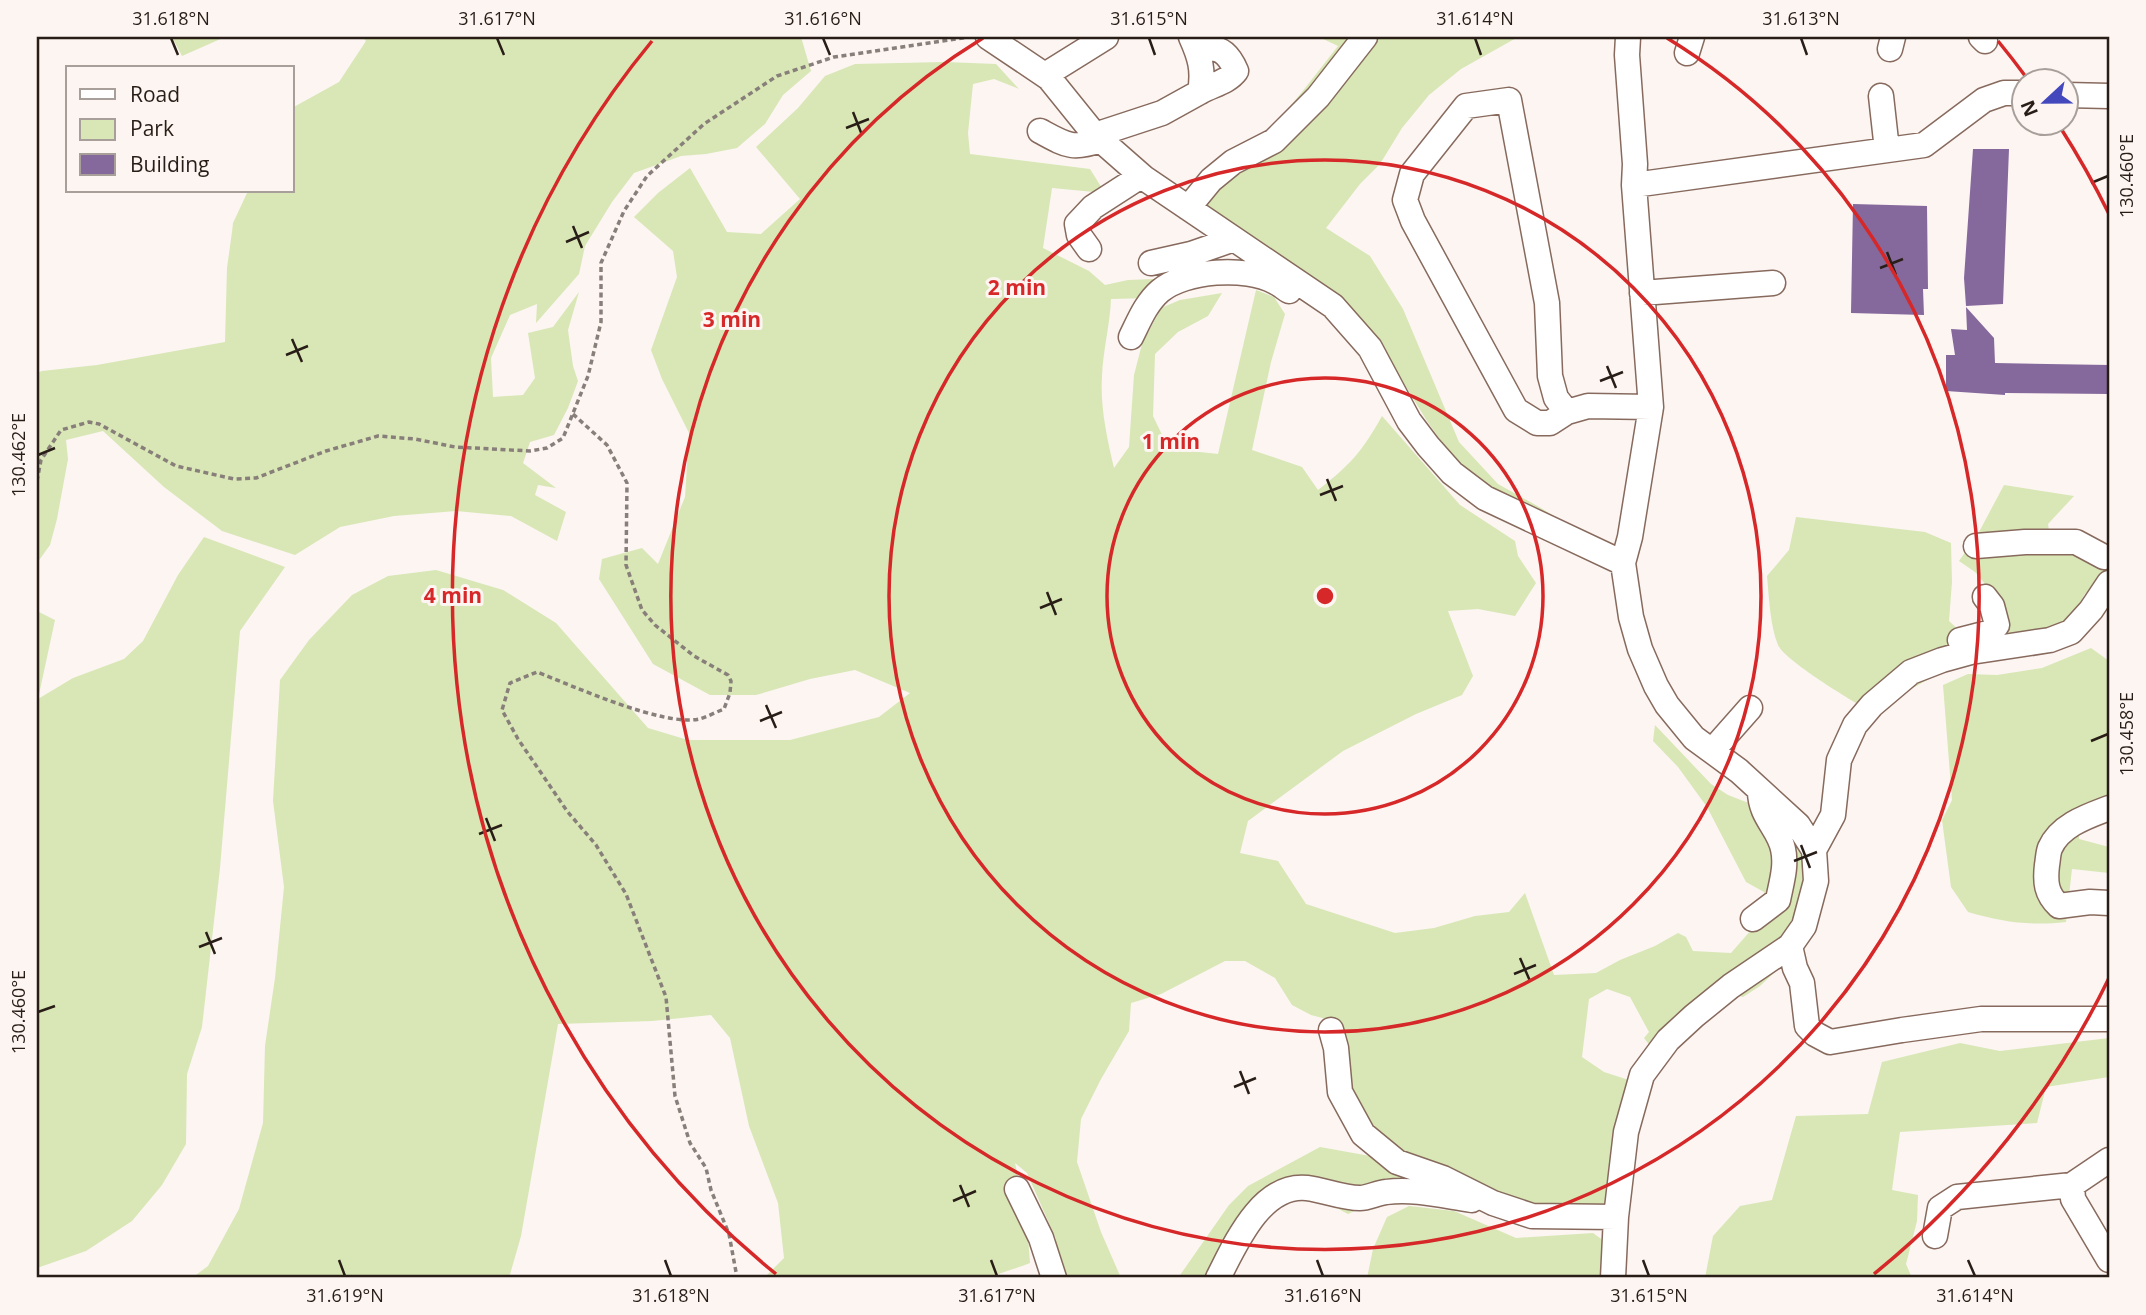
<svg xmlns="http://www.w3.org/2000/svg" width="2146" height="1315" font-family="'Open Sans',sans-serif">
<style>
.green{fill:#d8e7b5}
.building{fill:#86699c}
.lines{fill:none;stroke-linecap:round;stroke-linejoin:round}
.minor-casing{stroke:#876a5d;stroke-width:27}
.path{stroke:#887f7a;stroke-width:3.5;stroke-dasharray:5 3.5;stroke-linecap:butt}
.minor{stroke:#fff;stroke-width:24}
.ticks{fill:none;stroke:#291d17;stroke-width:2.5}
.ring{fill:none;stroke:#d62828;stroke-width:3.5}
.centre{fill:#d62828;stroke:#fcf5f2;stroke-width:3.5}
.ring-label{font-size:21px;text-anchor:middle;font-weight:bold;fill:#d62828;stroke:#fcf5f2;stroke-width:6;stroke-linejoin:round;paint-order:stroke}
.neatline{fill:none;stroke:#291d17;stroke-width:2.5}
.ticks-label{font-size:18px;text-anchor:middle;fill:#291d17}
</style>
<rect width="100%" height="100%" fill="#fcf5f2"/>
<path class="green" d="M172,37H225L182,56Z
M362,37H801L811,71L783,95L765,124L737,148L706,154L681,156L634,173L612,202L585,246L579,274L536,323L537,304L510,315L491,358L493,397L523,395L535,378L528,333L553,327L579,292L568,330L573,366L578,381L568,408L554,435L530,442L523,463L556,488L538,485L535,495L566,512L557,541L511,516L456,511L394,516L340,527L295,555L222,531L164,487L103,431L66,440L68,459L57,519L50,545L37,563V373L42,371L97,365L225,342L227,268L232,232L233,223L248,191H292V108L339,82L366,41Z
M1319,37H1518L1461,69L1429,95L1402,128L1380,164L1360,184L1326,228L1370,256L1403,309L1459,442L1498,484L1541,508L1591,540L1485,493L1451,455L1427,421L1395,369L1337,304L1181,198L1251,152L1302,92L1338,46Z
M945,62L996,64L1019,89L994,79L973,84L968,133L970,154L1090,169L1105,193L1052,188L1043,248L1089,271L1105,285L1128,280L1206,277L1151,298L1111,299C1110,325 1103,350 1102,376C1100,407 1107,438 1114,468L1129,447L1134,375L1142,344L1161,308L1180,300L1222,293L1208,316L1178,332L1155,354L1153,416L1166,443L1191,451L1218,454L1256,290L1274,297L1285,314L1271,362L1252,450L1302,467L1318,490C1350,465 1362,452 1382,416L1460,505L1515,541L1518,556L1536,583L1515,616L1478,609L1448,611L1473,676L1462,695L1416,714L1343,751L1248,821L1240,853L1278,861L1306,904L1395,933L1434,928L1475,916L1509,912L1525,893L1554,975L1596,973L1620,960L1655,946L1678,933L1686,937L1693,951L1731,953L1773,905L1764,892L1746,882L1707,807L1678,767L1653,741L1655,725L1711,784L1728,795L1769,811L1787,829L1809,862L1794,954L1760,986L1743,997L1724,992L1654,1051L1644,1038L1649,1032L1630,997L1607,989L1589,999L1582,1057L1604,1072L1638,1083L1608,1212L1529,1207L1397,1158L1354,1115L1334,1021L1311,1015L1292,1005L1275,978L1245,961H1225L1161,994L1131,1003L1129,1031L1101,1079L1081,1119L1077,1162L1101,1232L1121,1278H1056L1053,1268L1056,1239L1027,1173L1015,1163L1026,1212L1030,1263C1016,1269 1003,1271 990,1278H764L784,1258L778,1203L749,1126L730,1038L711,1015L652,1021L558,1024L521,1236L509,1278H192L208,1266L239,1209L263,1123L265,1046L275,978L284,887L273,801L280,680L309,640L352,595L388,576L436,570L503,590L556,623L648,728L688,740H790L879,717L910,693L855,670L810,679L756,695H710L653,664L599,579L602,559L642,548L658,564L685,497L689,433L662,379L651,350L677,277L673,251L634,217L658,193L690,168L727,232L761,234L800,199L756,147L798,108L825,76L855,64Z
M2004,485L2074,496L2048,524L2051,544L2109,567L2084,595L2069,627L1963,660L1911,689L1856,703C1841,694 1784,659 1778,645C1770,626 1769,597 1767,576L1789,550L1796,517L1925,532L1951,543L1952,582L1949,621L1962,633L1985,627L1991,591L1975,572L1959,561L1979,532Z
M204,537L285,567L240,631L220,868L202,1027L187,1074L186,1144L162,1185L132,1221L86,1251L37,1268V611L55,620L38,699L73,678L124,659L143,641L178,575Z
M2091,648L2109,661V812L2079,823V839L2109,847V873L2072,869L2066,922C2030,926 2002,922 1968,912L1951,887L1942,820L1952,800L1943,685L1968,674L1997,675L2042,668Z
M2109,1038V1077L2046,1087L2037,1123L1900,1132L1892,1190L1918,1195L1917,1221L1906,1264L1912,1278H1705L1713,1236L1740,1206L1772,1200L1796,1116L1868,1114L1882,1062L1960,1043L2000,1051Z
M1320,1147L1370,1156L1462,1196L1442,1194L1361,1208L1348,1214L1306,1192L1284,1206L1263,1214L1227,1278H1178L1229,1205L1248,1186Z
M1409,1206L1454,1211L1516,1238L1593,1233L1604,1241L1603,1278H1367L1373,1249L1387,1217Z"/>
<path class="building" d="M1973,149H2009L2003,304L1966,306L1964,278Z
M1853,204L1927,206L1928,289H1923L1924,315L1851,313Z
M1966,307L1994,338L1995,363L2109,365V394L2005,393V395L1946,391V355H1955L1951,329L1967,330Z"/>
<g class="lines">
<g class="minor-casing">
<path id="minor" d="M988,37L1049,78L1095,135L1144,178L1333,306L1370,348L1409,421L1428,446L1452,473L1485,498L1623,563
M1981,37L1985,41
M1890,49L1893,37
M1198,51C1218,44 1228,52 1236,71C1228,82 1212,85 1200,92
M1687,53L1692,37
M1045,75L1106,37
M2066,95L2109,96
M1881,96L1887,150
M1040,131C1066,145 1072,150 1101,140
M1095,135L1162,113L1200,92C1204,70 1200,57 1191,37
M1634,185L1924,145L1984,100L2004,93H2024
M1188,208L1211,180L1233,162L1274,141L1318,97L1365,37
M1089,249L1079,235L1077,224L1093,207L1141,176
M1151,263L1191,254L1234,239
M1642,293L1773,283
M1131,337C1139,321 1146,303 1160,291C1185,270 1246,266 1275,282C1280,284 1284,288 1289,291
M1567,412L1556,398L1550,376L1547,303L1509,100L1466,106L1412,174L1405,200L1413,221L1516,410L1537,423H1550L1567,412L1588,406L1651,407
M1976,546L2025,542H2076L2104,557
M1960,640L1991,632L1997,625L1992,606L1985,597
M1712,751L1750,708
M2109,808C2088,816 2060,825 2050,848C2048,853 2048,860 2047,865C2045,882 2046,894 2059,906L2090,902L2109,903
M1814,850L1833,815L1839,760L1855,725L1872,705L1911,672L1942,660L1971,652L2050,640L2071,632L2091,610L2109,583
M1753,919L1778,900C1781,884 1787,866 1783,849C1779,828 1760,817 1760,791
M1790,946L1795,968L1802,983L1807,1026L1815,1034L1830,1042L1902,1030L1981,1019H2109
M1331,1030L1336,1048L1340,1092L1363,1134L1397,1162L1443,1178L1493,1203L1532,1216L1616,1217
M2109,1160L2072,1185L2073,1199L2109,1260
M1017,1189L1041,1238L1054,1278
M1935,1236L1940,1208L1957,1197L2072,1185
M1218,1278C1235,1245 1261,1183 1307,1188C1324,1190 1342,1198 1360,1198C1368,1198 1377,1193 1386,1192C1414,1188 1444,1196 1472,1200
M1613,1278L1616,1217L1626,1132L1642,1075L1668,1040L1694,1016L1731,986L1790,946L1804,926L1816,881L1814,850L1798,825L1739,771L1694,738L1667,705L1656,686L1640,649L1631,617L1623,563L1630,537L1651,407L1634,185L1635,164L1627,55L1628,37"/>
</g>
<path class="path" d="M573,414L607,445L627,483L626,565L642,610L655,625L694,656L728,675L731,681L730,693L724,709C716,712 707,717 699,719C664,727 573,686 537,672L510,683L502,710L518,739L567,811L596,845L626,894L666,997L675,1096L690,1143L706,1168L711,1190L729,1234L736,1272V1278
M37,481L41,460L61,430L89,422L99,424L176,466L234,479L256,478L326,451L378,436L415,439L455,447L530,451L547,448L563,438L588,376L601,322V263L624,211L647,176L704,124L777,76L834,57L969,37"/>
<use href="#minor" class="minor"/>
</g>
<path class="ticks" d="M171,38L178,55M497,38L504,55M823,38L830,55M1149,38L1155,55M1475,38L1481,55M1801,38L1807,55M853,112L862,135M846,128L869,119M2091,183L2108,176M573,226L582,248M566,242L589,232M1887,252L1896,275M1880,268L1903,259M292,339L302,362M286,355L308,346M1607,366L1616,388M1600,381L1623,372M38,455L55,448M1327,479L1336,501M1320,495L1343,486M1047,592L1056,615M1040,608L1062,599M766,705L776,728M760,721L782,712M2091,741L2108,734M486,818L495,841M479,834L502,825M1801,845L1810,868M1794,861L1817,852M206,932L215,954M199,947L222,938M1520,958L1530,981M1514,974L1536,965M38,1012L55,1006M1240,1071L1249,1094M1234,1087L1256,1078M960,1185L969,1207M953,1201L976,1191M339,1260L345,1276M665,1260L671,1276M991,1260L997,1276M1317,1260L1323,1276M1643,1260L1649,1276M1968,1260L1975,1276"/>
<g class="ring">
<circle cx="1325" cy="596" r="218"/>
<circle cx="1325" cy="596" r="436"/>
<path d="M1667 38A654 654 0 1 1 983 38"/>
<path d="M2109 978A872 872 0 0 1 1874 1274M776 1274A872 872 0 0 1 652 41M1998 41A872 872 0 0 1 2026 77M2060 127A872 872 0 0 1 2109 214"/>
</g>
<circle cx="1325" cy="596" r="10" class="centre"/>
<g class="ring-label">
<text x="1017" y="295">2 min</text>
<text x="732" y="327">3 min</text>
<text x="1171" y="449">1 min</text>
<text x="453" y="603">4 min</text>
</g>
<rect width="2146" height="1315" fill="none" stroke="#fcf5f2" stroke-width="77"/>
<rect x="66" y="66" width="228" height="126" fill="#fcf5f2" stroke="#a89f9a" stroke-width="2"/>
<rect x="80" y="89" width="35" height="10" fill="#ffffff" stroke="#a89f9a" stroke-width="2"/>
<text x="130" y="102" font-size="21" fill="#291d17">Road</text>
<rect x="80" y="119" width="35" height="21" fill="#d8e7b5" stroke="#a89f9a" stroke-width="2"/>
<text x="130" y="136" font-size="21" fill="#291d17">Park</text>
<rect x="80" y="154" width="35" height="21" fill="#86699c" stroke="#a89f9a" stroke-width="2"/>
<text x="130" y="172" font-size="21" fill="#291d17">Building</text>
<g transform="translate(2045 102) rotate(248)"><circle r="33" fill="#fcf5f2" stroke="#a89f9a" stroke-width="2"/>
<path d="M0-5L12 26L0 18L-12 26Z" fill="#4348bd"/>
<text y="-10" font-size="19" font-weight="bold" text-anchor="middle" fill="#291d17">N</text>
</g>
<rect x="38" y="38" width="2070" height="1238" class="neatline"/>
<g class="ticks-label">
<text x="171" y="25">31.618°N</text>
<text x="497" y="25">31.617°N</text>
<text x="823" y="25">31.616°N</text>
<text x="1149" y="25">31.615°N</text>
<text x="1475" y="25">31.614°N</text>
<text x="1801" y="25">31.613°N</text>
<text transform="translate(2127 176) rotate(-90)" y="6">130.460°E</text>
<text transform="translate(19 455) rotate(-90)" y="6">130.462°E</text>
<text transform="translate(2127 734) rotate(-90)" y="6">130.458°E</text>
<text transform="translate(19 1012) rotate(-90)" y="6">130.460°E</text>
<text x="345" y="1302">31.619°N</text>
<text x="671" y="1302">31.618°N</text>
<text x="997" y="1302">31.617°N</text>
<text x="1323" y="1302">31.616°N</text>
<text x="1649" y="1302">31.615°N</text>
<text x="1975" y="1302">31.614°N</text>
</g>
</svg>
